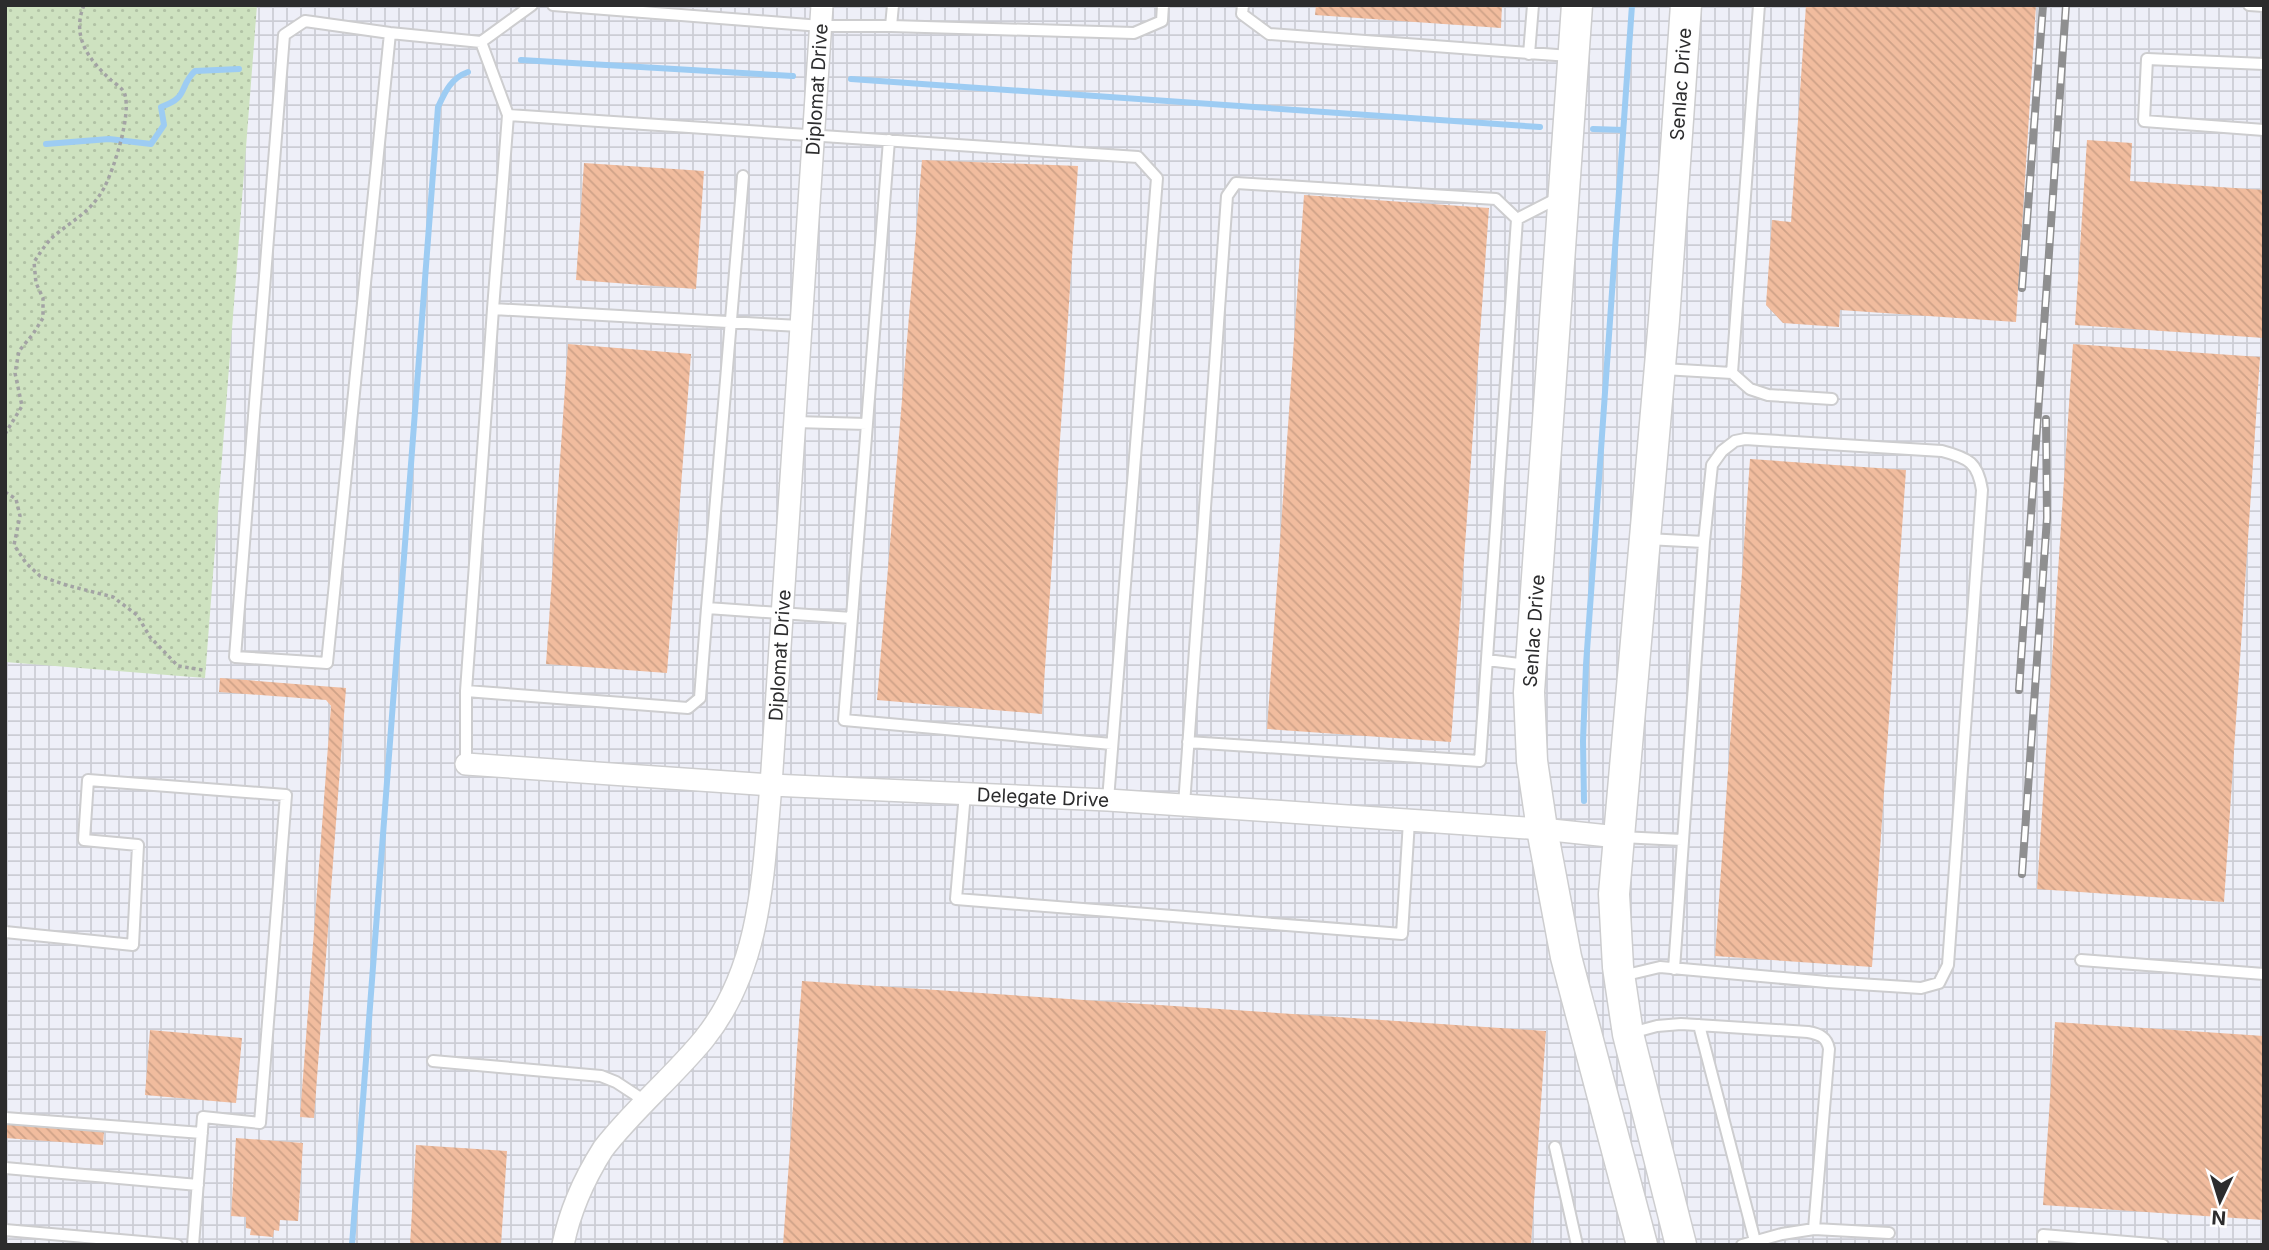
<svg xmlns="http://www.w3.org/2000/svg" width="2269" height="1250" font-family="Inter,sans-serif">
<style>
.industrial{fill:url(#industrial-grid)}
.grass{fill:url(#grass-dots)}
.lines{fill:none;stroke-linecap:round;stroke-linejoin:round}
.stream{stroke:#9dccf3;stroke-width:6}
.building{fill:url(#building-back-hatch)}
.lane-casing{stroke:#cdcdcf;stroke-width:14}
.street-casing{stroke:#cdcdcf;stroke-width:24}
.secondary-casing{stroke:#cdcdcf;stroke-width:33}
.path{stroke:#a3a3a4;stroke-width:3.5;stroke-dasharray:3.5 3.5;stroke-linecap:butt}
.lane{stroke:#fff;stroke-width:10}
.street{stroke:#fff;stroke-width:21}
.secondary{stroke:#fff;stroke-width:30}
.rail-casing{stroke:#8f8f90;stroke-width:8}
.rail{stroke:#fff;stroke-width:5;stroke-dasharray:16;stroke-linecap:butt}
.labels{text-anchor:middle;dominant-baseline:central;stroke-width:5;stroke-linejoin:round;paint-order:stroke}
.street-label{font-size:19px;fill:#2c2c2d;stroke:#fff}
</style>
<defs>
<pattern id="industrial-grid" width="8" height="8" patternUnits="userSpaceOnUse" patternTransform="scale(1.75)"><rect width="8" height="8" fill="#eeeff8"/><path d="M0 4h8M4 0v8" fill="none" stroke="#cccdd5"/></pattern>
<pattern id="grass-dots" width="8" height="8" patternUnits="userSpaceOnUse" patternTransform="scale(1.75)"><rect width="8" height="8" fill="#cee2c0"/><path d="M2 2h.1M6 6h.1" fill="none" stroke="#b1c2a5" stroke-width="1.8" stroke-linecap="round"/></pattern>
<pattern id="building-back-hatch" width="6" height="6" patternUnits="userSpaceOnUse" patternTransform="scale(1.75)"><rect width="6" height="6" fill="#f1bc9e"/><path d="M-1 5l2 2M0 0l6 6M5-1l2 2" fill="none" stroke="#cfa288"/></pattern>
</defs>
<rect width="100%" height="100%" fill="#fbfbfc"/>
<path class="industrial" d="M15,5H2264V1245H5V65Z"/>
<path class="grass" d="M5,5H257L205,678L5,662Z"/>
<g class="lines">
<path class="stream" d="M521,60L793,76
M851,79L1540,127
M1593,129L1623,130
M46,144L109,139L151,144L164,125L161,107C190,97 178,87 195,71L239,69
M1584,801L1583,741L1586,665L1632,5
M352,1245L438,107C445,92 451,78 468,72"/>
</g>
<path class="building" d="M1316,5H1502L1501,28L1315,15Z
M1806,5H2036L2016,322L1840,310L1839,327L1783,323L1766,305L1772,220L1791,222Z
M2087,140L2132,143L2130,181L2264,190V338L2075,325Z
M922,160L1078,166L1042,714L877,700Z
M584,163L704,171L696,289L576,280Z
M1304,195L1489,208L1451,742L1267,729Z
M568,344L691,354L667,673L546,664Z
M2073,344L2260,357L2224,902L2037,889Z
M1750,459L1906,470L1872,967L1715,956Z
M220,678L346,688L314,1118L300,1117L331,706L326,700L219,692Z
M802,981L1546,1031L1531,1245H783Z
M2055,1022L2264,1036V1220L2043,1205Z
M150,1030L242,1038L236,1103L145,1095Z
M5,1124L104,1132L103,1145L5,1138Z
M236,1138L303,1143L298,1221L280,1220L279,1231L274,1230L273,1237L250,1235L251,1229L246,1228V1217L231,1216Z
M416,1145L507,1151L501,1245H410Z"/>
<g class="lines">
<g class="lane-casing">
<path id="lane" d="M532,5L481,42L508,115L1138,157L1157,178L1108,800
M553,5L821,26H891L1134,33L1162,21L1163,5
M1243,5L1242,14L1269,34L1570,56
M2249,5L2264,6
M891,26L893,5
M390,33L327,663L235,657L284,35L305,21L390,33L481,42
M1529,54L1533,5
M2264,64L2147,59L2144,121L2264,130
M508,115L493,309L800,326
M889,140L844,720L1112,744
M743,176L707,608L852,618
M1517,219L1558,198
M493,309L466,691L688,708L700,698L707,608
M1663,369L1732,373L1759,5
M1732,373L1750,389L1768,395L1832,399
M795,422L867,424
M1487,660L1528,665
M466,691V764
M965,793L956,899L1402,934L1409,821
M1184,805L1227,196L1236,183L1496,199L1517,219L1480,761L1188,742
M1621,837L1682,840
M5,932L133,945L138,845L84,840L88,780L286,795L260,1123L203,1117L193,1245
M2081,960L2264,974
M1674,969L1704,542
M1622,976L1660,967L1827,982L1921,988L1939,983L1948,965L1982,490C1978,463 1969,458 1942,451L1745,439L1735,441L1722,451L1712,465L1704,542L1647,539
M1699,1025L1756,1245
M1631,1033L1657,1026L1681,1024L1808,1032C1819,1034 1827,1037 1829,1049L1814,1229L1782,1234L1742,1245
M433,1061L601,1076L616,1082L645,1101
M5,1118L202,1133
M1555,1147L1577,1245
M5,1168L198,1185
M1814,1229L1889,1233
M5,1230L177,1245
M2043,1245V1235L2163,1245"/>
</g>
<g class="street-casing">
<g id="street">
<path id="s1" d="M466,764L771,785L1108,800L1542,829L1618,837"/>
<path id="s2" d="M563,1245C570,1210 584,1179 603,1149C634,1109 673,1077 704,1039C762,967 763,873 771,785L822,5"/>
</g>
</g>
<g class="secondary-casing">
<g id="secondary">
<path d="M1577,5L1529,692L1532,761L1542,829L1566,957L1642,1245"/>
<path id="s3" d="M1681,1245L1628,1034L1618,967L1614,894L1664,320L1686,5"/>
</g>
</g>
<path class="path" d="M5,434L22,406L15,373L19,351L33,334L43,318V298L36,283L34,262C40,253 46,243 54,236C74,219 90,213 104,188C114,169 131,116 125,95C124,89 116,84 111,80C89,60 71,37 84,5
M5,492L16,499L20,516L14,545L26,563L40,576L66,585L113,597L137,615L150,637L178,666L203,670"/>
<use href="#lane" class="lane"/>
<use href="#street" class="street"/>
<use href="#secondary" class="secondary"/>
<g class="rail-casing">
<path id="rail" d="M2022,288L2043,5
M2019,690L2066,5
M2022,874L2047,518L2046,419"/>
</g>
<use href="#rail" class="rail"/>
</g>
<g class="labels">
<g class="street-label">
<text stroke="none"><textPath href="#s3" startOffset="1171">Senlac Drive</textPath></text>
<text stroke="none"><textPath href="#s2" startOffset="1218">Diplomat Drive</textPath></text>
<text transform="translate(1534 631) rotate(-86)">Senlac Drive</text>
<text stroke="none"><textPath href="#s2" startOffset="651">Diplomat Drive</textPath></text>
<text stroke="none"><textPath href="#s1" startOffset="578">Delegate Drive</textPath></text>
</g>
</g>
<rect width="2269" height="1250" fill="none" stroke="#2c2c2d" stroke-width="14"/>
<g transform="translate(2220 1201) rotate(184)" stroke="#ffffff" stroke-width="5" paint-order="stroke">
<path d="M0-5L12 26L0 18L-12 26Z" fill="#2c2c2d"/>
<text y="-10" font-size="19" font-weight="bold" text-anchor="middle" fill="#2c2c2d">N</text>
</g>
</svg>
